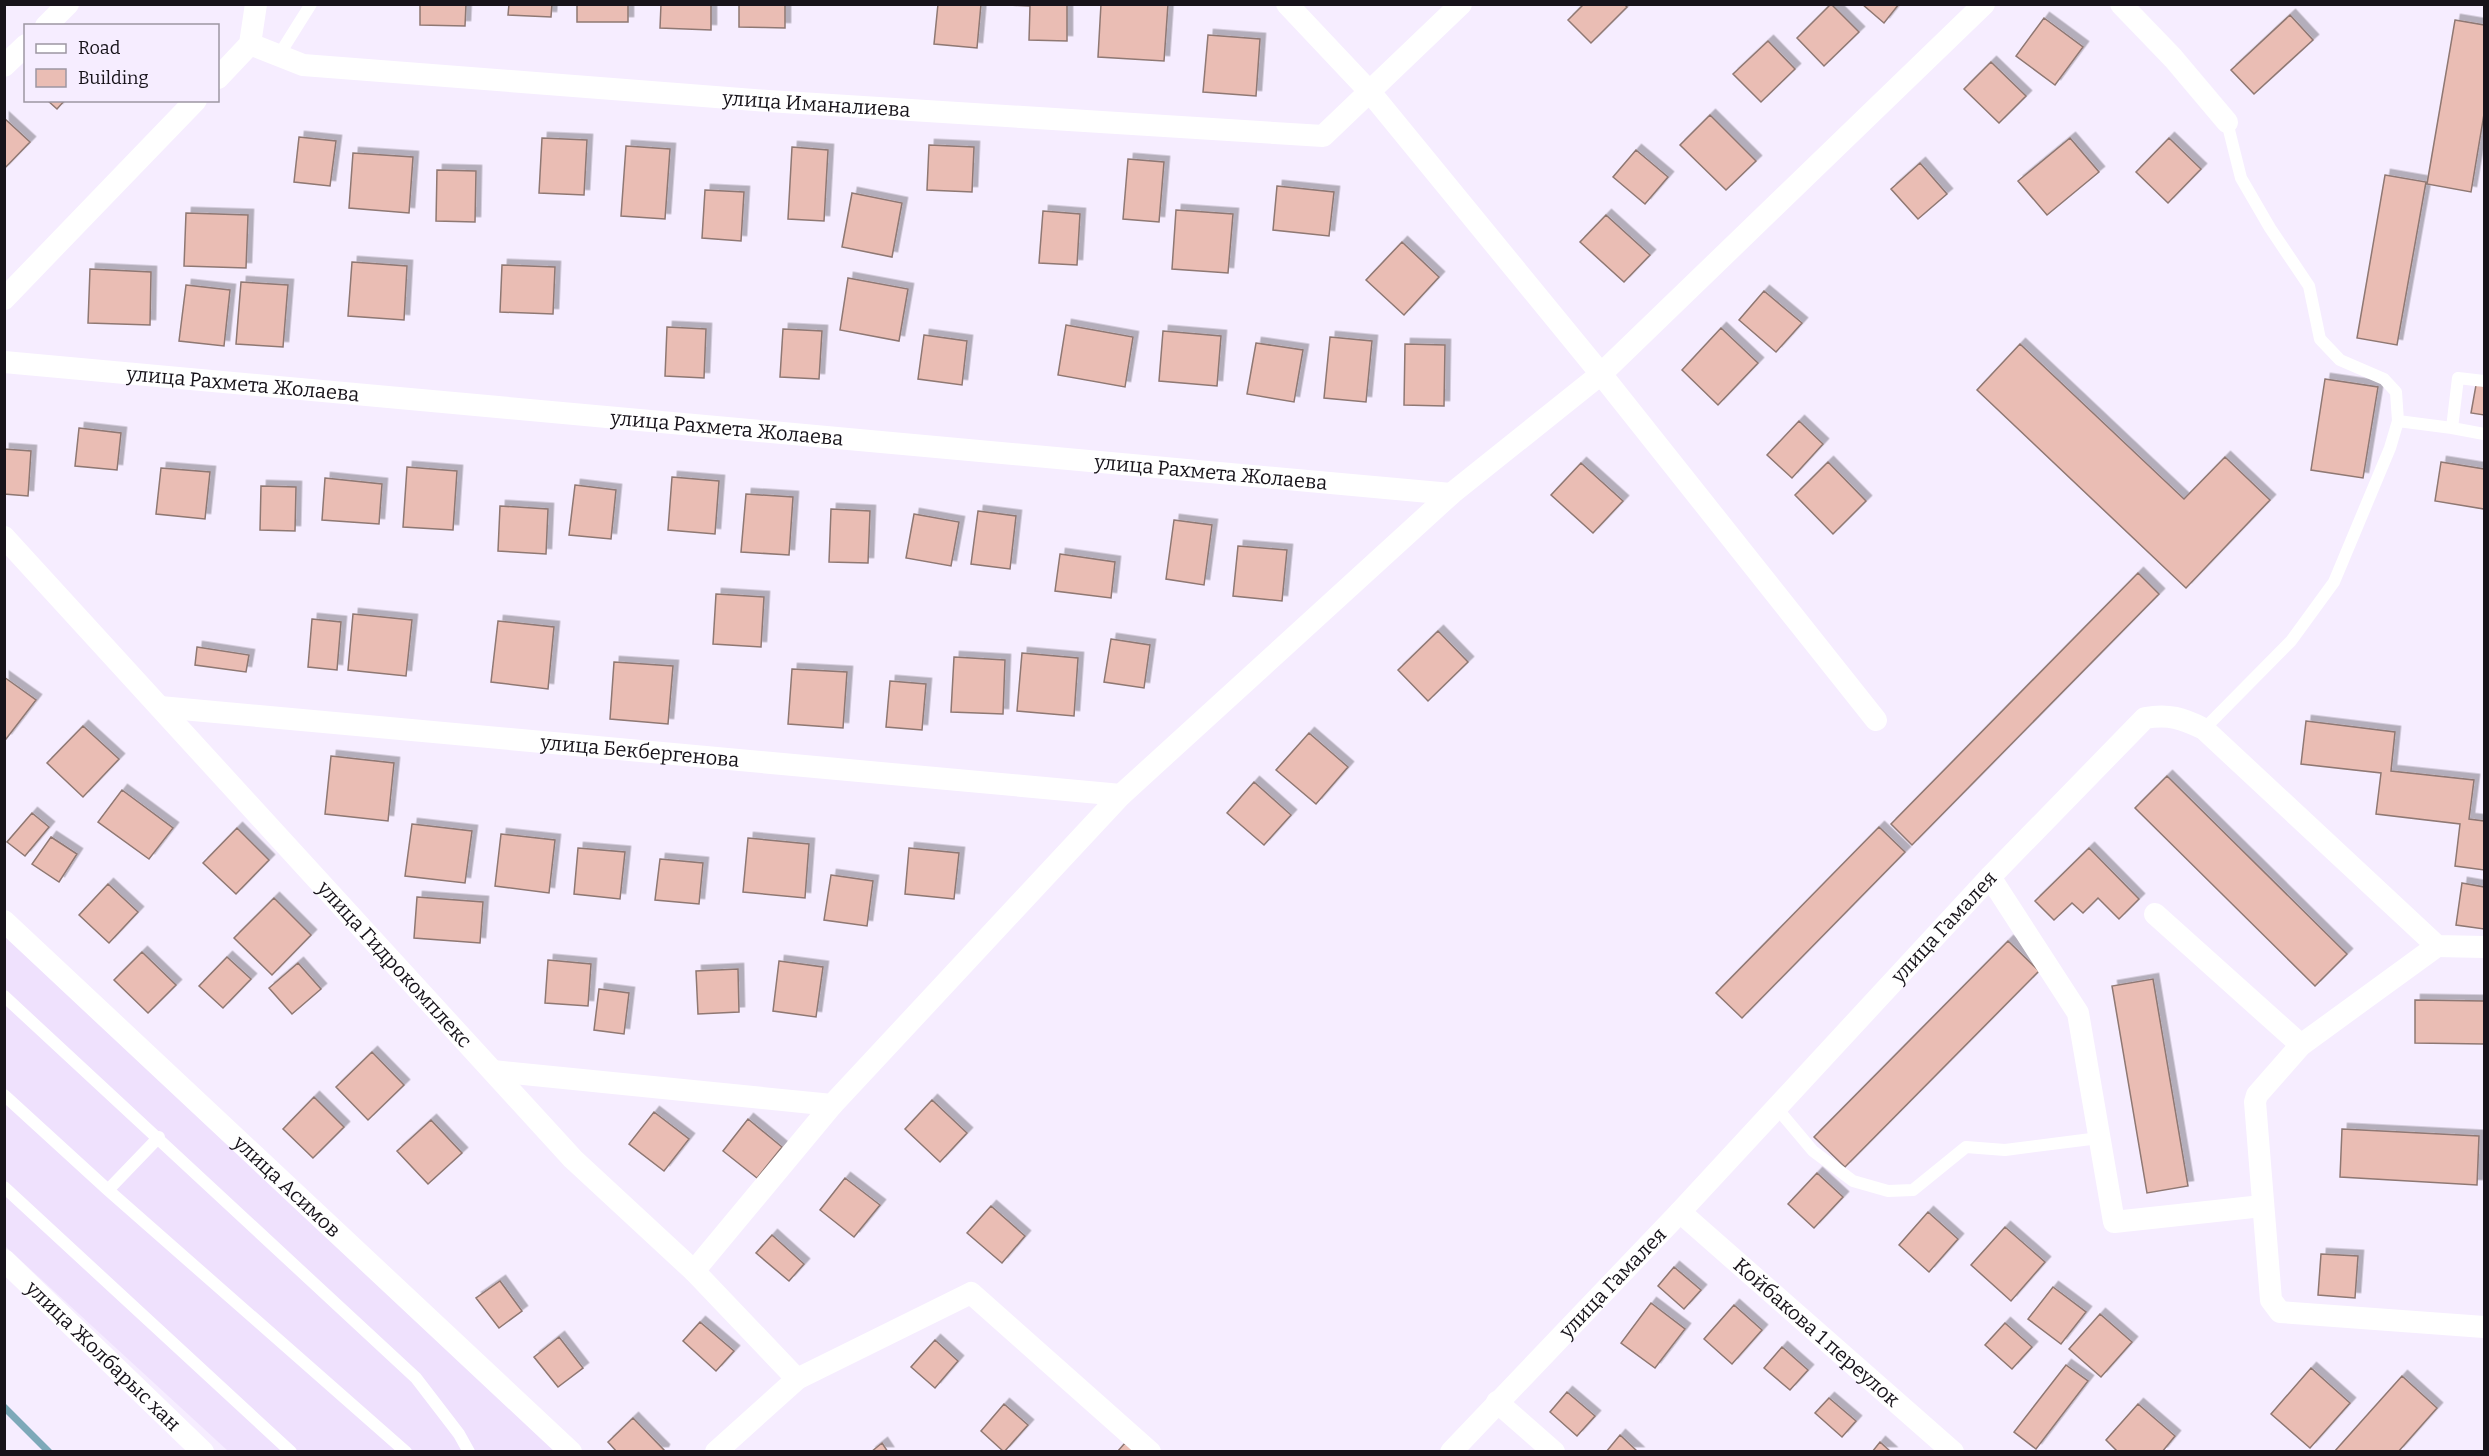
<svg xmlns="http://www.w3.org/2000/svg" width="2489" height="1456" font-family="Bitter,serif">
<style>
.built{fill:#efe1fd}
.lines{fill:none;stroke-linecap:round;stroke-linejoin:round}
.stream{stroke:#7da9b9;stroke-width:7}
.building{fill:#eabdb4;stroke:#8f7873;stroke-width:1.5;filter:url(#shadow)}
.lane{stroke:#fff;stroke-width:12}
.street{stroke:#fff;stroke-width:22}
.labels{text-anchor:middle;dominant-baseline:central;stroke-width:5;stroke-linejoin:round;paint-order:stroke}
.street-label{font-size:20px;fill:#17131a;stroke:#f6edff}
</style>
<defs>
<filter id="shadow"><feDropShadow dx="5.5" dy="-5.5" stdDeviation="0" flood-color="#0004"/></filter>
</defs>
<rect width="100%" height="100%" fill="#f6edff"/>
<path class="built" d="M4,928L568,1451H228L5,1246Z"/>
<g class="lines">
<path class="stream" d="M4,1407L49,1452"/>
</g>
<path class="building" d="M420,4H466L465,26L420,25Z
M509,4H552L551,17L508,15Z
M577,4H628V22H577Z
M661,4H711V30L660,28Z
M739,4H785V28L739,27Z
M938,4H981L977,48L934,44Z
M1067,4V41L1029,40L1030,6L1007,5Z
M1101,4H1168L1164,61L1098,57Z
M1584,4H1624L1627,7L1591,43L1568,20Z
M1831,4L1859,32L1824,66L1797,38Z
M1862,4H1899L1884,23Z
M2290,15L2313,40L2254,94L2231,70Z
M2044,18L2083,47L2055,85L2016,56Z
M2455,20L2484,25V114L2471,192L2427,184Z
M1208,35L1260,39L1256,96L1203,92Z
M1768,41L1795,69L1761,102L1733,74Z
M1991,62L2026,96L1999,123L1964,89Z
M47,100H65L57,109Z
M1710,115L1756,161L1726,190L1680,145Z
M4,118L30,142L4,169Z
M299,137L336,141L330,186L294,182Z
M542,138L587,140L584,195L539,193Z
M2070,138L2099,172L2047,215L2018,181Z
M2169,138L2201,169L2168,203L2136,172Z
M929,145L974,147L972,192L927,190Z
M626,146L670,149L665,219L621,216Z
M792,147L828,150L824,221L788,219Z
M1636,150L1668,177L1645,204L1613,177Z
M353,153L413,157L409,213L349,208Z
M1128,159L1164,162L1159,222L1123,219Z
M1920,163L1947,194L1918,219L1891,189Z
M437,170L476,171L475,222L436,221Z
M2385,175L2426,182L2397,345L2357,338Z
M1277,186L1334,192L1329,236L1273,230Z
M705,190L744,192L741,241L702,238Z
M852,193L902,203L892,257L842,247Z
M1176,210L1233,214L1228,273L1172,269Z
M1043,211L1080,214L1077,265L1039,263Z
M186,213L248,215L246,268L184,266Z
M1606,215L1650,255L1624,282L1580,242Z
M1402,242L1439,277L1404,315L1366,280Z
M352,262L407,266L404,320L348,316Z
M502,265L555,267L553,314L500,312Z
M90,269L151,272L150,325L88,323Z
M848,278L908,289L899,341L840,330Z
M241,282L288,285L283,347L236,344Z
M186,285L230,290L224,346L179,341Z
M1764,291L1802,323L1776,352L1739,320Z
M1066,325L1133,337L1125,387L1058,375Z
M667,327L706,329L704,378L665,376Z
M1721,328L1758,363L1718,405L1682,370Z
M783,329L822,331L819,379L780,377Z
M1163,331L1221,336L1217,386L1159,381Z
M924,335L967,341L962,385L918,379Z
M1330,337L1372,341L1366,402L1324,398Z
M1256,343L1303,350L1294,402L1247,394Z
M1405,344L1445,345L1444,406L1404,405Z
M2020,344L2184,499L2225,457L2270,500L2186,588L1977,390Z
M2325,379L2378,387L2363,478L2311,470Z
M2476,385L2484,386V415L2471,413Z
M1799,421L1823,444L1792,478L1767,455Z
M79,428L121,433L117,470L75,466Z
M4,449L31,451L28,496L4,494Z
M1828,462L1866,501L1833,534L1795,495Z
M2441,462L2484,469V509L2435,501Z
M1581,463L1623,501L1593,533L1551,495Z
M407,467L457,471L453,530L403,527Z
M161,468L210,472L205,519L156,514Z
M672,477L719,481L715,534L668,530Z
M325,478L382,484L379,524L322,520Z
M575,485L616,490L611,539L569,535Z
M261,486L296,487L295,531L260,530Z
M746,494L793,497L789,555L741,552Z
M500,506L548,509L546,554L498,551Z
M831,509L870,511L868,563L829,562Z
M978,511L1016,516L1010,569L971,564Z
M914,514L959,522L951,566L906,558Z
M1174,520L1212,525L1204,585L1166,579Z
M1238,546L1287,550L1282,601L1233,596Z
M1060,554L1115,562L1111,598L1055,591Z
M2138,573L2159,594L1912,845L1891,824Z
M716,594L764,597L761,647L713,644Z
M353,614L412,620L406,676L348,670Z
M312,619L341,622L337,670L308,667Z
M498,621L554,627L548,689L491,682Z
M1438,631L1468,662L1428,701L1398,670Z
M1111,639L1150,645L1144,688L1104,682Z
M197,647L249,655L246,672L195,665Z
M1022,653L1078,658L1074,716L1017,711Z
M954,657L1005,660L1003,714L951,712Z
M614,662L673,666L668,724L610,719Z
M792,669L847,672L843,728L788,724Z
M4,677L36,700L6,739L4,738Z
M890,681L926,684L922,730L886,727Z
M2306,721L2395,732L2391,771L2474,780L2469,819L2484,821V870L2455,866L2460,824L2376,814L2381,773L2301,764Z
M83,726L119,759L83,797L47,763Z
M1309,733L1348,767L1316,804L1276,770Z
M331,756L394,763L388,821L325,814Z
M2167,776L2347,954L2315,986L2135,808Z
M1254,782L1291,815L1264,845L1227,813Z
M122,790L173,828L149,859L98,822Z
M32,813L49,827L25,856L7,842Z
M412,824L472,831L465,883L405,876Z
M1879,827L1905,852L1742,1018L1716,993Z
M237,828L269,860L236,894L203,863Z
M501,834L555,840L549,893L495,886Z
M51,837L77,854L59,882L32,864Z
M748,838L809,844L805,898L743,892Z
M578,848L625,852L620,899L574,894Z
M909,848L959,853L954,899L905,894Z
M2089,848L2139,899L2119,919L2098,898L2083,913L2072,903L2054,920L2035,901Z
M660,859L703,863L699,904L655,900Z
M831,875L873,881L867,926L824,920Z
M2462,883L2484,887V929L2456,925Z
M108,884L138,912L109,943L79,915Z
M417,897L483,902L480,943L414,938Z
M274,898L311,935L272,975L234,938Z
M2008,941L2039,971L1845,1167L1814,1137Z
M142,952L176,985L148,1013L114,980Z
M227,957L251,979L223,1008L199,986Z
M548,960L591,964L588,1006L545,1003Z
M779,961L823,967L816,1017L773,1011Z
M298,963L321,989L292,1014L269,988Z
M738,969L739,1012L698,1014L696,971Z
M2153,979L2188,1186L2147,1193L2112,986Z
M599,989L629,993L624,1034L594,1030Z
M2415,1000L2484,1001V1044L2415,1043Z
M372,1052L404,1085L368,1120L336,1087Z
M314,1097L344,1127L313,1158L283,1129Z
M932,1100L967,1133L940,1162L905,1129Z
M654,1112L689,1139L664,1171L629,1144Z
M748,1119L782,1147L757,1178L723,1151Z
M431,1120L462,1153L428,1184L397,1151Z
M2342,1129L2479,1136L2477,1185L2340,1177Z
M1817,1173L1843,1197L1814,1228L1788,1204Z
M845,1178L880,1205L854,1237L820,1210Z
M991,1206L1025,1236L1002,1263L967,1233Z
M1928,1212L1958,1239L1929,1272L1899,1245Z
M2005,1227L2045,1262L2011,1301L1971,1265Z
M772,1235L804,1264L789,1281L756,1253Z
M2321,1254L2358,1256L2355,1298L2318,1295Z
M1674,1267L1701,1290L1684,1309L1658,1286Z
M500,1281L522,1311L499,1328L476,1298Z
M2053,1287L2086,1312L2061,1344L2028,1319Z
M1651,1303L1685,1329L1655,1368L1621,1343Z
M1734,1305L1762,1330L1732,1364L1704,1339Z
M2100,1314L2132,1342L2101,1377L2069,1349Z
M700,1322L734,1351L716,1371L683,1341Z
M2005,1323L2032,1347L2012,1369L1985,1345Z
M559,1337L583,1368L558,1387L534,1357Z
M935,1340L958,1361L935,1388L911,1367Z
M1782,1347L1808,1370L1790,1390L1764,1368Z
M2066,1365L2088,1381L2036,1449L2014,1432Z
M2311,1368L2350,1403L2310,1448L2271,1414Z
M2402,1376L2437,1408L2398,1452H2334Z
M1567,1392L1595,1416L1577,1436L1550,1412Z
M1829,1398L1856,1421L1842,1437L1815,1413Z
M1004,1404L1028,1425L1004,1452L981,1431Z
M2138,1404L2175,1436L2162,1452H2118L2106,1440Z
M633,1418L664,1450L663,1452H617L608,1442Z
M1620,1435L1638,1452H1606Z
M1880,1442L1891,1452H1872Z
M882,1443L888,1452H871Z
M1125,1443L1135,1452H1117Z"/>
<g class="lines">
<path class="lane" d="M279,55L311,4
M2484,381L2458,378L2452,428L2484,434
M2398,421L2452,428
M2204,729L2291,641L2334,582L2390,448L2398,421L2396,392L2384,379L2340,360L2320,339L2309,286L2270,228L2241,178L2227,122
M4,996L416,1378L459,1434L469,1452
M4,1095L108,1190L406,1452
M1776,1107L1813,1151L1853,1181L1888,1191L1913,1190L1966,1147L2005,1150L2099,1138
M4,1187L291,1452
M108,1190L159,1137"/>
<g class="street">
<path d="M1287,4L1370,92L1601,374L1876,720"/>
<path d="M2121,4L2173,58L2227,122"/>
<path d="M46,26L68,4"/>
<path id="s1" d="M250,44L303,65L768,101L1323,136L1461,4"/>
<path d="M4,66L26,45"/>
<path d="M218,78L250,44L256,4"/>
<path d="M4,299L196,100"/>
<path id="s2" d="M4,362L1451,494"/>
<path id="s3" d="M4,537L573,1159L694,1271L797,1379"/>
<path id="s4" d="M160,707L1121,795"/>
<path d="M1990,877L2078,1013L2114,1222L2262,1206"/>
<path d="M2155,914L2301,1045"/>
<path id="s5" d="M4,921L571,1452"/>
<path d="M2437,946L2301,1045L2257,1095L2255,1102L2271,1300L2280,1312L2484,1327"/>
<path d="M493,1071L832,1105L1121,795L1451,494L1601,374L1984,4"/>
<path id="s6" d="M1680,1212L1953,1452"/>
<path id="s7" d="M4,1260L203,1452"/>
<path d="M694,1271L832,1105"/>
<path d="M1497,1402L1554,1452"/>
<path d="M716,1452L797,1379L971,1293L1150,1452"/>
<path id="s8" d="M1451,1452L1680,1212L1990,877L2145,718C2169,714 2182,718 2204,729L2437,946L2484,947"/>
</g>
</g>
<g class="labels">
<g class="street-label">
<text stroke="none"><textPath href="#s1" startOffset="572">улица Иманалиева</textPath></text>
<text stroke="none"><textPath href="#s2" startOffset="240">улица Рахмета Жолаева</textPath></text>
<text stroke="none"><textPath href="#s2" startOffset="726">улица Рахмета Жолаева</textPath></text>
<text stroke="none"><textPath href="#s2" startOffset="1212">улица Рахмета Жолаева</textPath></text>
<text stroke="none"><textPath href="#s4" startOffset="482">улица Бекбергенова</textPath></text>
<text stroke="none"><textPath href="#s8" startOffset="720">улица Гамалея</textPath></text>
<text stroke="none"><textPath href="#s3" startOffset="579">улица Гидрокомплекс</textPath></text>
<text stroke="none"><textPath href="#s5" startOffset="388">улица Асимов</textPath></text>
<text stroke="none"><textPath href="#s8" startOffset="234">улица Гамалея</textPath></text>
<text stroke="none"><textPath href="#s6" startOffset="182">Койбакова 1 переулок</textPath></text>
<text stroke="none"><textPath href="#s7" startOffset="138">улица Жолбарыс хан</textPath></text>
</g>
</g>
<rect width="2489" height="1456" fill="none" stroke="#17131a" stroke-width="12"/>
<rect x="24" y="24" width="195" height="78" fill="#f6edff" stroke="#9d96a3" stroke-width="1.5"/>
<rect x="36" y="44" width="30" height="9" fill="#ffffff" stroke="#9d96a3" stroke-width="1.5"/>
<text x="78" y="54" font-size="18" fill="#17131a">Road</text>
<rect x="36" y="69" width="30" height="18" fill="#eabdb4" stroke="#9d96a3" stroke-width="1.5"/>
<text x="78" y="84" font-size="18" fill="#17131a">Building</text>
</svg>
